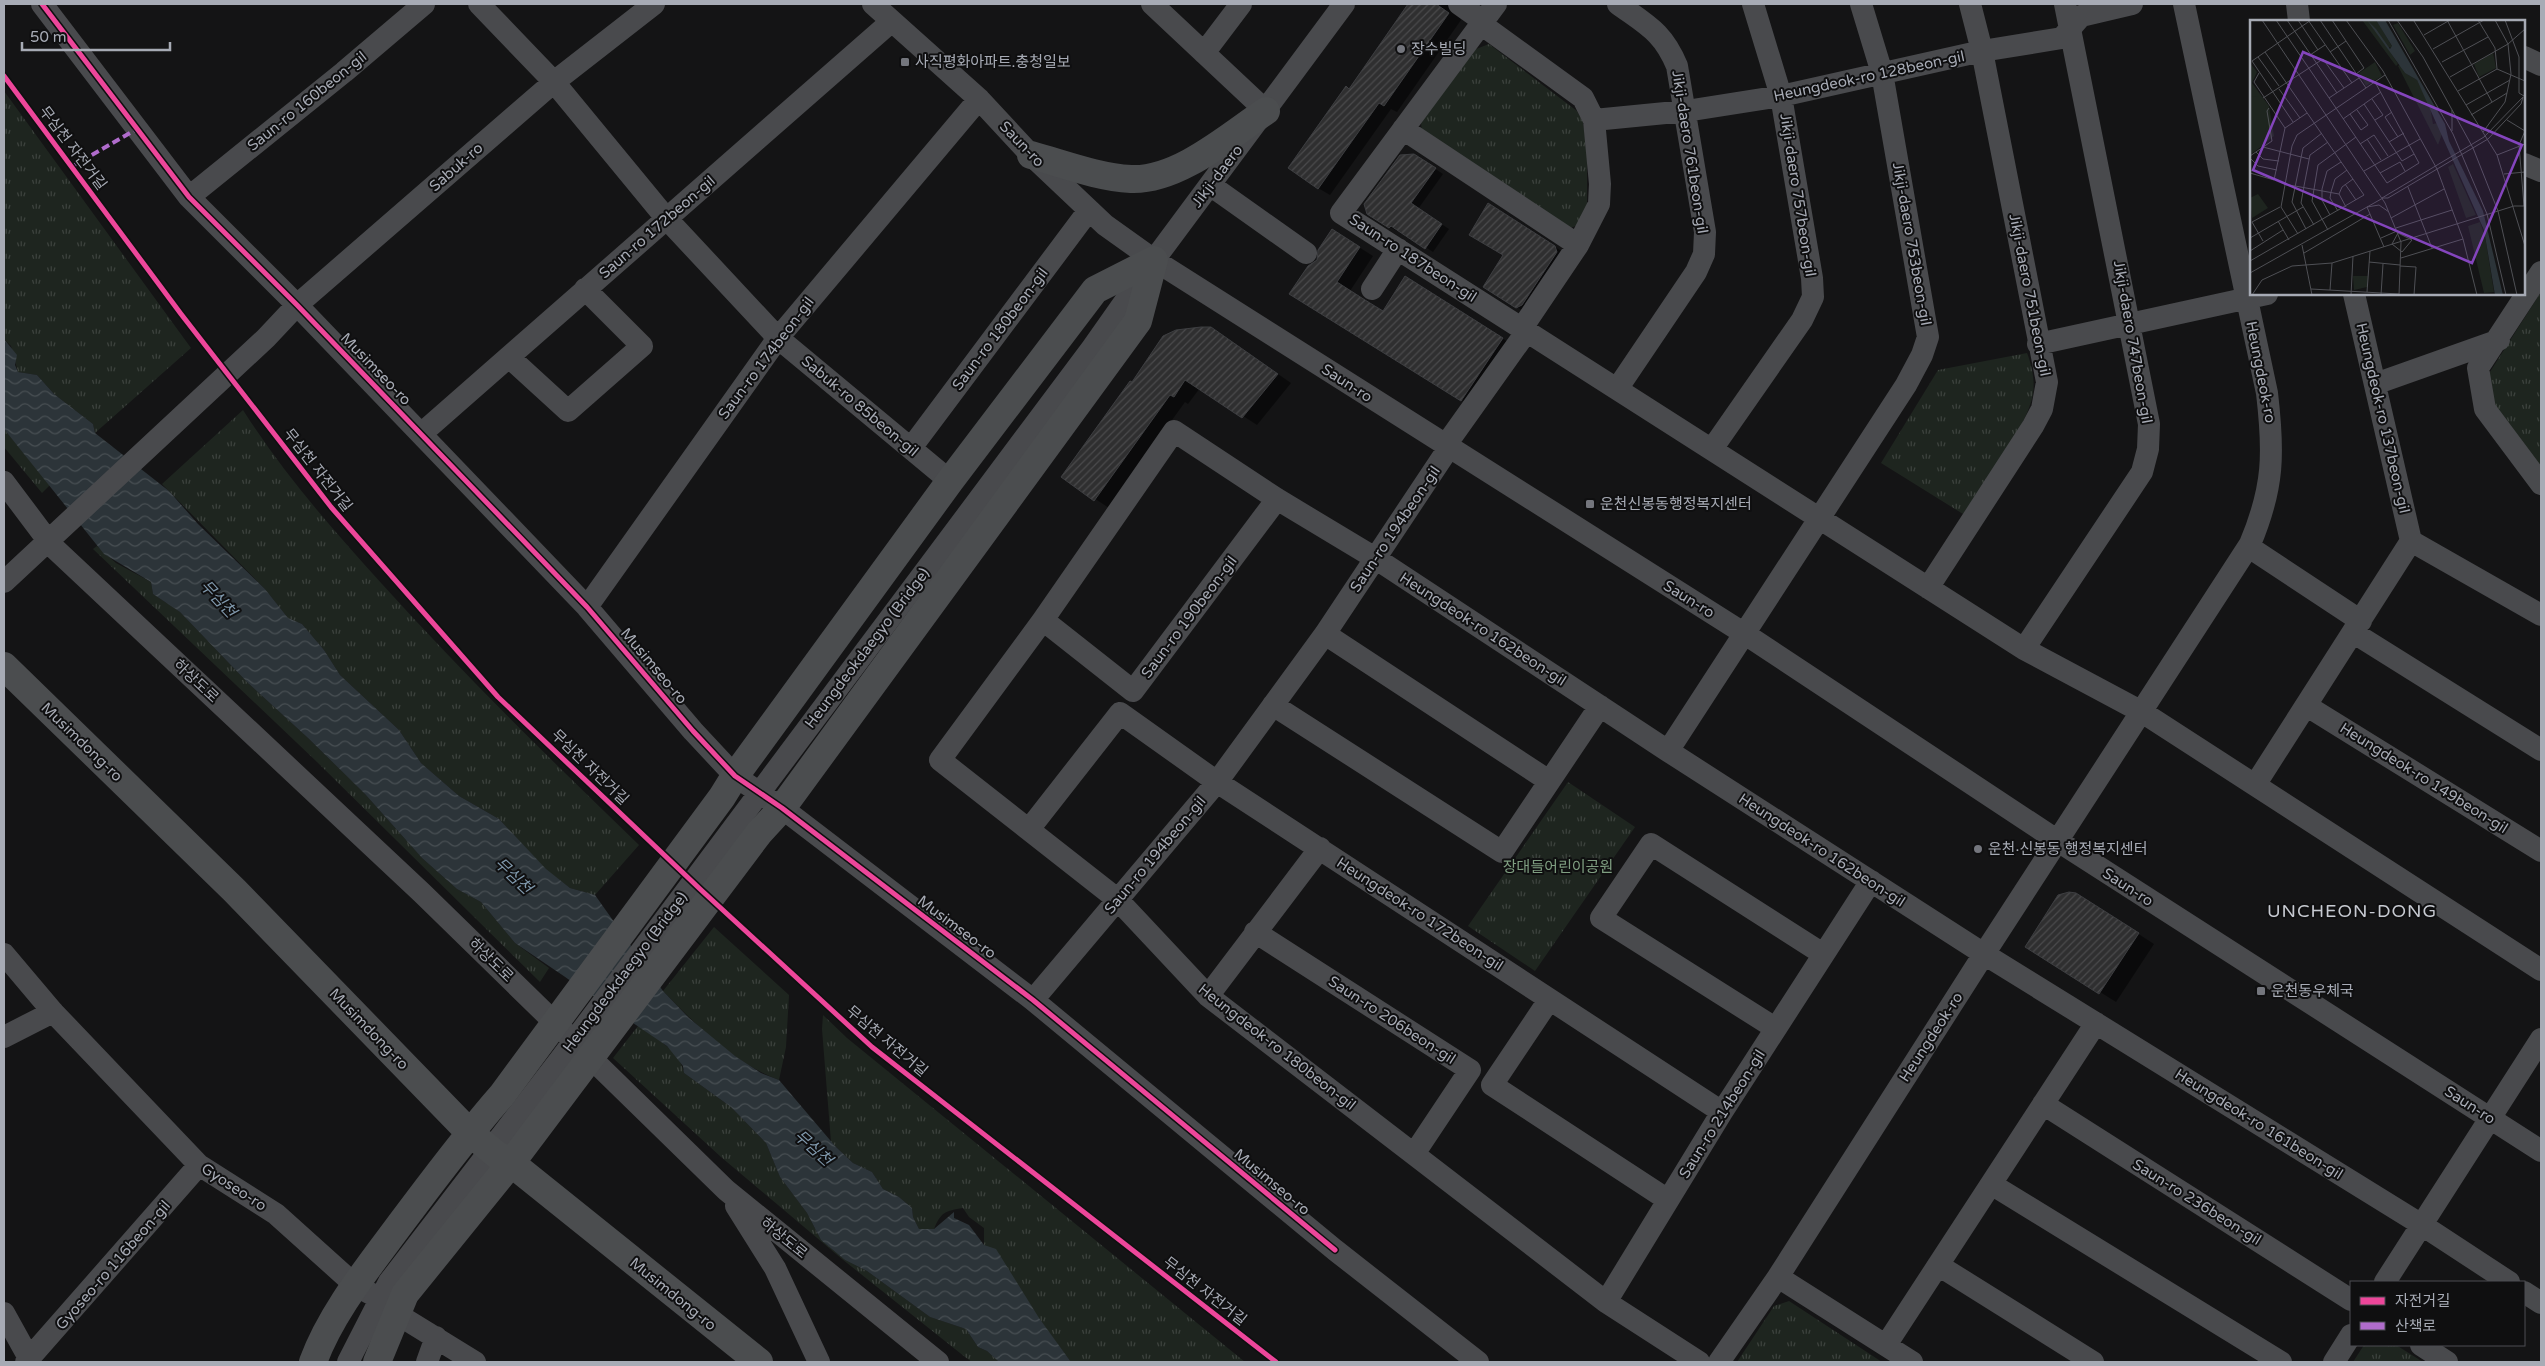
<svg xmlns="http://www.w3.org/2000/svg" width="2545" height="1366" font-family="'Varela Round','Noto Sans KR',sans-serif">
<style>
.grass{fill:url(#grass-tufts)}
.water{fill:url(#water-waves)}
.shadow{fill:#0007}
.building{fill:url(#building-hatch);stroke:#3d3e41}
.lines{fill:none;stroke-linecap:round;stroke-linejoin:round}
.minor{stroke:#494a4d;stroke-width:22}
.major{stroke:#4b4d4f;stroke-width:28}
.quiet{stroke:#b06ccc;stroke-width:4;stroke-dasharray:8 4;stroke-linecap:butt}
.cycleway-casing{stroke:#0f0f10;stroke-width:8}
.cycleway{stroke:#ed469a;stroke-width:5}
.poi-dot{fill:#74767d;stroke:#0f0f10;stroke-width:2}
.labels{text-anchor:middle;dominant-baseline:central;stroke-width:4;stroke-linejoin:round;paint-order:stroke}
.poi-label{font-size:15px;fill:#a7abb5;stroke:#0f0f10;text-anchor:start}
.street-label{font-size:15px;fill:#a7abb5;stroke:#0f0f10}
.park-label{font-size:15px;fill:#7f9e81;stroke:#0f0f10}
.water-label{font-size:16px;font-style:italic;fill:#8099ad;stroke:#0f0f10}
.quarter-label{font-size:18px;letter-spacing:1px;fill:#c7cad1;stroke:#0f0f10}
.inset-road{fill:none;stroke:#4f5055;stroke-width:1}
.view{fill:#8445bd;fill-opacity:0.15;stroke:#8445bd;stroke-width:2.5}
.inset-edge{fill:none;stroke:#a7abb5;stroke-width:2.5}
</style>
<defs>
<pattern id="grass-tufts" width="24" height="20" patternUnits="userSpaceOnUse" patternTransform="scale(1.25)"><rect width="24" height="20" fill="#1e251f"/><path d="M3 7l-1-3M5 7V3M7 7l1-3M15 17l-1-3M17 17v-4M19 17l1-3" fill="none" stroke="#3c423d"/></pattern>
<pattern id="water-waves" width="16" height="10" patternUnits="userSpaceOnUse" patternTransform="scale(1.25)"><rect width="16" height="10" fill="#2c3439"/><path d="M0 5q4-4 8 0t8 0" fill="none" stroke="#484f53"/></pattern>
<pattern id="building-hatch" width="6" height="6" patternUnits="userSpaceOnUse" patternTransform="scale(1.25)"><rect width="6" height="6" fill="#2f2f30"/><path d="M-1 1l2-2M0 6l6-6M5 7l2-2" fill="none" stroke="#4a4a4c"/></pattern>
</defs>
<rect width="100%" height="100%" fill="#141415"/>
<path class="grass" d="M1489,44L1577,111L1583,122L1587,151V206L1578,225L1563,231L1422,137L1421,120L1471,51Z
M4,91L191,348L95,433L93,424L54,394L37,375L18,372L11,346L4,339Z
M2541,292V496L2486,422L2481,386Z
M2027,353C2032,366 2035,380 2033,394C2027,428 1983,485 1963,514L1881,463L1938,370Z
M243,410C283,473 332,529 382,584C464,675 551,760 639,845L595,895L570,888L545,869L499,819L459,796L421,763L399,730L340,675L324,650L302,624L288,618L265,589L162,484Z
M4,429L50,485L42,493L4,447Z
M97,546L116,563L151,582L153,594L180,612L248,683L308,738L365,794L422,858L457,889L481,902L515,943L549,968L540,982L317,762L93,549Z
M1568,782L1635,827L1535,971L1468,926Z
M714,927L789,995L786,1047L779,1080C734,1063 697,1026 663,991Z
M823,1015L847,1038L1245,1362H1071L984,1245V1228L969,1217L963,1208C945,1211 941,1212 934,1229H919L913,1217L912,1208L899,1197L883,1189L872,1172L853,1163L831,1142L822,1029Z
M638,1026C655,1037 681,1052 684,1073L731,1107L766,1143L780,1177L807,1213L821,1240L845,1260L867,1271L930,1317L966,1329L978,1347L987,1351L999,1362H972L965,1357L842,1259L721,1157L613,1058Z
M1789,1301L1882,1362H1737L1774,1306Z
M2364,1345H2396L2423,1362H2353Z"/>
<path class="water" d="M4,339L17,355L15,365L18,372L37,375L54,394L93,424L95,433L169,491L198,524L265,589L288,618L302,624L324,650L340,675L399,730L421,763L459,796L499,819L546,869L570,888L595,895L663,991L689,1018L735,1056L761,1073L779,1080L835,1146L853,1163L872,1172L883,1189L899,1197L912,1208L913,1217L919,1229H934L954,1212V1218L969,1225L984,1245L996,1249L1039,1318L1071,1362H999L987,1351L978,1347L966,1329L930,1317L867,1271L845,1260L821,1240L807,1213L780,1177L766,1143L731,1107L684,1073L683,1066L667,1046L515,943L481,902L457,889L422,858L365,794L308,738L248,683L180,612L153,594L151,582L104,554L4,429Z"/>
<path class="shadow" d="M1410,4H1460L1457,11L1461,20L1397,112L1391,109L1330,195L1318,188L1350,90Z
M1422,160L1443,174L1418,209L1449,229L1433,252L1399,230L1397,231L1390,227Z
M1496,210L1563,252L1525,312L1517,307Z
M1346,239L1373,256L1350,291L1384,312L1419,285L1516,347L1475,408L1291,294Z
M1211,328L1291,383L1257,425L1200,388L1188,404L1185,402L1109,508L1062,477L1133,384Z
M2092,904L2154,944L2116,1002L2027,946Z"/>
<path class="building" d="M1408,4H1436L1449,13L1384,106L1379,103L1318,189L1288,168L1346,86L1349,89Z
M1414,154L1436,168L1411,203L1442,224L1425,249L1391,226L1389,228L1367,214L1364,204L1400,155Z
M1488,203L1555,246L1557,252L1522,305L1516,308L1483,287L1503,255L1469,235Z
M1332,229L1360,247L1337,282L1365,300L1383,311L1405,276L1503,338L1461,401L1289,294L1308,266L1317,260L1318,250Z
M1201,327H1211L1278,374L1242,418L1185,380L1174,397L1170,395L1094,501L1061,477L1130,381L1132,382L1163,336L1176,330Z
M2069,892L2076,893L2139,933L2099,994L2025,947L2058,895Z"/>
<g class="lines">
<path class="minor" d="M42,4L189,197L297,305L587,607L693,731L735,776L782,808L1033,1000L1335,1250L1478,1362
M479,4L554,82L666,218L778,338L950,481
M873,4L979,99L1031,155L1105,225L1154,260L1745,634L2058,841L2541,1151
M1152,4L1266,111
M1459,4L1483,21
M1496,4L1341,213L2024,649L2142,712L2541,970
M2297,4L2299,21
M1481,24L1583,98L1594,120L1600,184L1599,204L1578,245L1522,328
M1204,53L1241,4
M2524,57L2541,65
M1594,120L1686,111L1781,96L1982,51L2062,38L2081,16L2132,4
M1403,129L1578,245
M2524,164L2541,171
M1210,185L1306,253
M189,197L344,72L424,4
M2541,272L2478,368L2485,409L2541,484
M1372,289L1398,249
M2354,294L2411,541
M2038,344L2267,294
M509,357L568,411L642,346L585,289
M2375,384L2499,340
M1617,389L1696,272L1704,254L1705,232L1677,66C1663,32 1647,25 1618,4
M421,434L892,21
M1445,446L1527,331
M911,448L1089,210
M1712,449L1802,320L1813,297L1812,278L1781,96L1753,4
M4,482L52,546L422,893L726,1190L938,1362
M2411,541L2541,615
M2249,547L2361,621
M4,582L266,338L297,305L554,82L654,4
M1928,588L2033,426L2042,409L2047,382L1982,51L1970,4
M587,607L778,338L979,99
M1043,620L1133,691L1277,499
M2354,633L2541,750
M1325,634L1549,781
M2024,649L2142,472L2148,449L2149,424L2065,4
M1273,705L1502,852L1600,706
M2307,706L2541,851
M1668,751L1906,385L1922,355L1928,337L1882,73L1861,4
M2255,785L2411,541
M1030,828L1120,713L1217,782L1722,1112
M1255,932L1470,1070L1414,1154
M4,954L53,1012L199,1165L276,1214L355,1285L375,1296L397,1314L475,1362
M1208,996L1320,848
M1033,1000L1217,782L1325,634L1448,449
M1549,1000L1492,1085L1668,1200
M1775,1028L1601,918L1651,844L1823,954
M4,1037L53,1012
M2043,1104L2351,1300
M1991,1184L2281,1362
M736,1206L775,1268L819,1362
M1938,1265L2093,1362
M1778,1277L1912,1362
M2385,1282L2541,1039
M2524,1292L2541,1303
M1606,1302L1722,1112L1871,881
M4,1313L30,1360
M1886,1345L2096,1023
M2421,1345L2447,1362
M26,1362L199,1165
M348,1362L389,1282L562,1057L1092,348L1154,260L1344,4
M427,1362L436,1337
M1699,1362L1606,1302L1208,996L1117,899L940,760L1043,620L1174,431L1277,499L1375,558L1668,751L1984,954L2422,1225L2509,1282
M1719,1362L1778,1277L1984,954L2250,544C2274,487 2274,453 2267,393L2184,4
M2334,1362L2351,1335"/>
<path class="major" d="M1031,155C1064,164 1097,177 1131,179C1178,181 1229,136 1266,111
M4,666L234,890L469,1132L497,1155L511,1163L759,1362
M313,1362C331,1313 367,1269 398,1227C432,1182 465,1137 502,1095L722,797L735,776L950,481L1095,290L1154,260
M377,1362L405,1294L511,1163L759,833L782,808L1138,321L1154,260"/>
<path class="quiet" d="M71,167L137,129"/>
<g class="cycleway-casing">
<path id="cycleway" d="M42,4L189,197L297,305L587,607L693,731L735,776L782,808L1033,1000L1335,1250
M4,76L181,314L331,507L498,697L700,889L872,1047L1276,1362"/>
</g>
<use href="#cycleway" class="cycleway"/>
</g>
<g class="poi-dot">
<circle cx="1401" cy="49" r="5"/>
<rect x="900" y="57" width="10" height="10" rx="2.5"/>
<rect x="1585" y="499" width="10" height="10" rx="2.5"/>
<circle cx="1978" cy="849" r="5"/>
<rect x="2256" y="986" width="10" height="10" rx="2.5"/>
</g>
<g class="labels">
<g class="poi-label">
<text x="1411" y="49">장수빌딩</text>
<text x="915" y="62">사직평화아파트.충청일보</text>
<text x="1600" y="504">운천신봉동행정복지센터</text>
<text x="1988" y="849">운천·신봉동 행정복지센터</text>
<text x="2271" y="991">운천동우체국</text>
</g>
<g class="street-label">
<text transform="translate(1869 76) rotate(-12)">Heungdeok-ro 128beon-gil</text>
<text transform="translate(307 101) rotate(-39)">Saun-ro 160beon-gil</text>
<text transform="translate(1022 144) rotate(46)">Saun-ro</text>
<text transform="translate(73 148) rotate(53)">무심천 자전거길</text>
<text transform="translate(1690 152) rotate(81)">Jikji-daero 761beon-gil</text>
<text transform="translate(456 167) rotate(-41)">Sabuk-ro</text>
<text transform="translate(1217 176) rotate(-53)">Jikji-daero</text>
<text transform="translate(1798 195) rotate(81)">Jikji-daero 757beon-gil</text>
<text transform="translate(657 227) rotate(-41)">Saun-ro 172beon-gil</text>
<text transform="translate(1912 244) rotate(80)">Jikji-daero 753beon-gil</text>
<text transform="translate(1413 258) rotate(33)">Saun-ro 187beon-gil</text>
<text transform="translate(2030 295) rotate(79)">Jikji-daero 751beon-gil</text>
<text transform="translate(1000 329) rotate(-53)">Saun-ro 180beon-gil</text>
<text transform="translate(2133 342) rotate(80)">Jikji-daero 747beon-gil</text>
<text transform="translate(766 358) rotate(-53)">Saun-ro 174beon-gil</text>
<text transform="translate(376 369) rotate(46)">Musimseo-ro</text>
<text transform="translate(2261 372) rotate(79)">Heungdeok-ro</text>
<text transform="translate(1347 383) rotate(33)">Saun-ro</text>
<text transform="translate(860 406) rotate(40)">Sabuk-ro 85beon-gil</text>
<text transform="translate(2383 418) rotate(77)">Heungdeok-ro 137beon-gil</text>
<text transform="translate(318 470) rotate(52)">무심천 자전거길</text>
<text transform="translate(1395 529) rotate(-56)">Saun-ro 194beon-gil</text>
<text transform="translate(1689 599) rotate(32)">Saun-ro</text>
<text transform="translate(1189 617) rotate(-53)">Saun-ro 190beon-gil</text>
<text transform="translate(1483 629) rotate(33)">Heungdeok-ro 162beon-gil</text>
<text transform="translate(867 648) rotate(-53)">Heungdeokdaegyo (Bridge)</text>
<text transform="translate(654 666) rotate(50)">Musimseo-ro</text>
<text transform="translate(196 681) rotate(43)">하상도로</text>
<text transform="translate(82 742) rotate(44)">Musimdong-ro</text>
<text transform="translate(590 767) rotate(44)">무심천 자전거길</text>
<text transform="translate(2424 778) rotate(32)">Heungdeok-ro 149beon-gil</text>
<text transform="translate(1822 850) rotate(33)">Heungdeok-ro 162beon-gil</text>
<text transform="translate(1155 855) rotate(-50)">Saun-ro 194beon-gil</text>
<text transform="translate(2128 887) rotate(33)">Saun-ro</text>
<text transform="translate(1420 914) rotate(33)">Heungdeok-ro 172beon-gil</text>
<text transform="translate(957 927) rotate(37)">Musimseo-ro</text>
<text transform="translate(491 960) rotate(44)">하상도로</text>
<text transform="translate(625 972) rotate(-53)">Heungdeokdaegyo (Bridge)</text>
<text transform="translate(1392 1020) rotate(33)">Saun-ro 206beon-gil</text>
<text transform="translate(369 1029) rotate(46)">Musimdong-ro</text>
<text transform="translate(1931 1037) rotate(-57)">Heungdeok-ro</text>
<text transform="translate(887 1041) rotate(40)">무심천 자전거길</text>
<text transform="translate(1277 1047) rotate(38)">Heungdeok-ro 180beon-gil</text>
<text transform="translate(2470 1105) rotate(33)">Saun-ro</text>
<text transform="translate(1722 1114) rotate(-58)">Saun-ro 214beon-gil</text>
<text transform="translate(2259 1124) rotate(32)">Heungdeok-ro 161beon-gil</text>
<text transform="translate(1272 1182) rotate(40)">Musimseo-ro</text>
<text transform="translate(234 1187) rotate(33)">Gyoseo-ro</text>
<text transform="translate(2197 1202) rotate(32)">Saun-ro 236beon-gil</text>
<text transform="translate(784 1238) rotate(39)">하상도로</text>
<text transform="translate(113 1265) rotate(-49)">Gyoseo-ro 116beon-gil</text>
<text transform="translate(1205 1291) rotate(38)">무심천 자전거길</text>
<text transform="translate(673 1294) rotate(39)">Musimdong-ro</text>
</g>
<g class="park-label">
<text x="1558" y="867">장대들어린이공원</text>
</g>
<g class="water-label">
<text transform="translate(218 599) rotate(47)">무심천</text>
<text transform="translate(513 876) rotate(43)">무심천</text>
<text transform="translate(813 1148) rotate(42)">무심천</text>
</g>
<g class="quarter-label">
<text x="2352" y="911">UNCHEON-DONG</text>
</g>
</g>
<g transform="translate(2250 20)">
<rect width="275" height="275" fill="#141415"/>
<path d="M112,0H126L129,4L143,28L137,27L148,44L146,46ZM148,3L165,31L160,35L143,5ZM243,33L246,48L229,57L224,44ZM125,42L132,56L116,66L109,53ZM0,43L7,52L2,63L19,86L24,116L0,135ZM151,44L154,52L167,60L180,86L183,104L188,103L192,114L188,125L148,46ZM203,144L226,195L216,198L198,147ZM230,202L235,216L244,272L234,273L218,206ZM103,256H118L117,267L104,270Z" fill="#1e251f"/>
<path d="M8,76L15,85L18,99L12,126L2,133L0,77Z" fill="#1e251f"/>
<path d="M8,174L18,188L2,198L0,178Z" fill="#1e251f"/>
<path d="M117,0L126,9L140,29L142,26L126,0H135L195,104L199,121L233,191L253,275H245L234,210L167,60L155,53Z" fill="#2c3439"/>
<path class="inset-road" d="M12,0L135,183L151,222L149,275M26,0L137,163L169,143L125,62M37,0L87,73M48,0L68,30M58,0L102,63M70,0L116,68M82,0L114,48L106,54M96,0L133,51L187,149L213,219L227,275M138,0L203,114L237,194L256,275M147,0L173,37L223,128L248,191L267,275M197,0L242,82M228,0L245,28L247,49M255,0L269,37V73L274,76M164,1L247,135L275,226M174,15L200,0M183,29L234,0M80,32L96,21M60,35L75,25M8,37L29,66M192,42L238,17M247,49L275,61M9,53L4,62L35,108M200,57L258,24L275,9M29,69L50,98M208,71L247,49M13,78L73,39L94,68M79,78L109,58M122,79L133,95L125,100M114,84L152,141L164,134M216,85L260,60M202,90V111M142,92L135,97L148,117M100,94L111,110L118,105L107,90M221,95L257,73M93,99L131,72M257,100L275,111M43,102L2,41L61,0M35,108L57,93M233,112L255,82L261,54L258,24L245,0M117,119L131,140M139,122L154,113M110,124L124,115L138,136M269,125L274,186M269,125L275,111M13,127L59,139M6,132L13,139L29,141M247,135L275,124M0,136L22,121L17,91L19,88M0,138L8,146L27,150M114,151L170,119M0,153L24,160L35,108M130,153L150,142L155,151M254,154L275,152M34,164L89,174M95,164L106,180M158,167L182,228M132,178H138L238,119L271,84L273,77M132,178L234,117L273,77M31,187L42,126L47,115L135,55M31,187L48,214M96,187L89,174L92,167L103,159M117,187L134,227M117,187L129,185L139,192M88,191L80,178L81,172L85,159L97,150M80,195L72,180V169L77,151L91,142M141,198L194,169M28,201L39,220M64,205L51,183L54,166L60,135L78,122M146,208L202,190M56,209L42,182L53,128L72,113M78,210L62,181L68,145L106,117M148,213L162,220L152,232L142,224ZM0,218L53,187M131,218L147,211M13,221L2,202L30,187M52,225L62,275M0,231L33,210M54,233L120,194M151,238L213,219M0,241L114,175L15,32M119,242L150,245M150,246L166,247L164,275M0,253L133,178M61,269L149,274M80,270L82,243M117,272L120,231M2,275L12,260L42,246L82,243L264,186H275M101,275L103,236M131,275L133,244"/>
<path class="view" d="M53,32L272,125L222,243L3,150Z"/>
<rect width="275" height="275" class="inset-edge"/>
</g>
<rect width="2545" height="1366" fill="none" stroke="#a7abb5" stroke-width="10"/>
<rect x="2350" y="1281" width="175" height="65" fill="#0f0f10" stroke="#4c4d52"/>
<rect x="2360" y="1297" width="25" height="8" fill="#ed469a" stroke="#4c4d52"/>
<text x="2395" y="1306" font-size="15" fill="#a7abb5">자전거길</text>
<rect x="2360" y="1322" width="25" height="8" fill="#b06ccc" stroke="#4c4d52"/>
<text x="2395" y="1331" font-size="15" fill="#a7abb5">산책로</text>
<path d="M22 42v8h148v-8" fill="none" stroke="#a7abb5" stroke-width="2.5"/>
<text x="30" y="42" font-size="15" fill="#a7abb5" stroke="#0f0f10" stroke-width="4" paint-order="stroke">50 m</text>
</svg>
